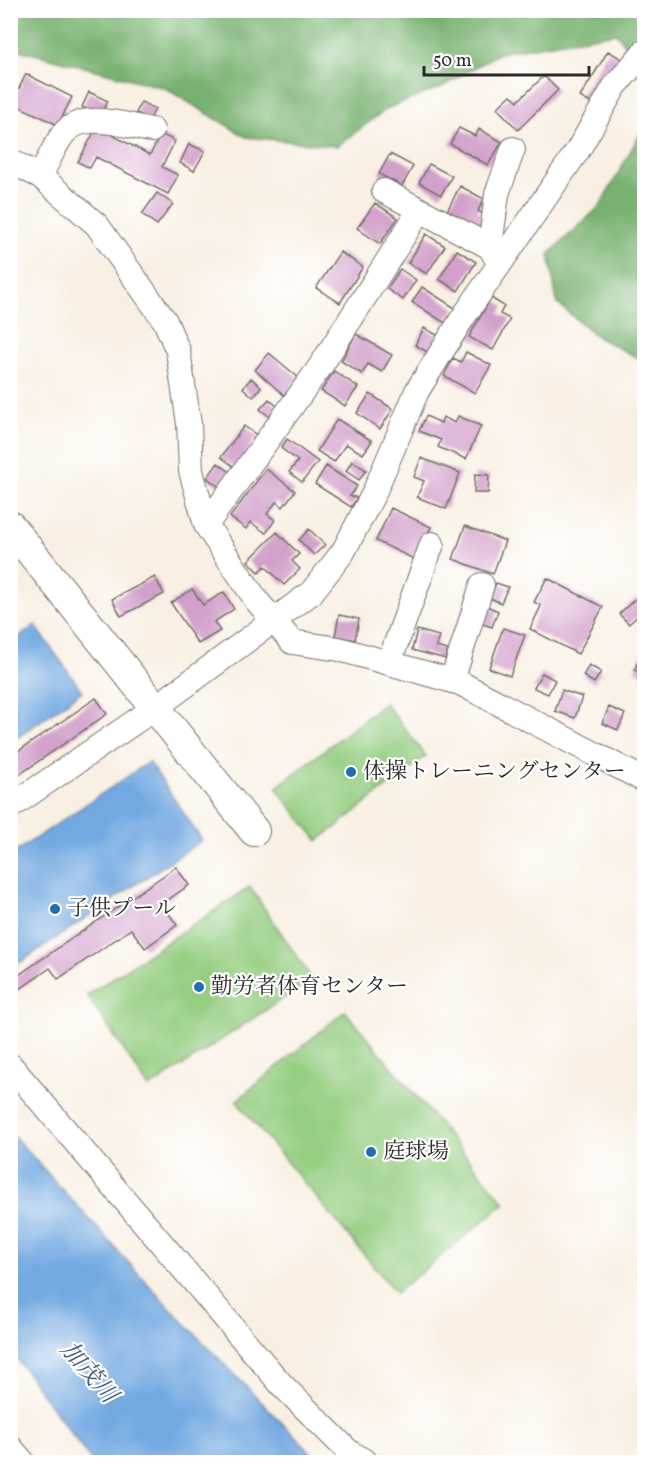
<svg xmlns="http://www.w3.org/2000/svg" width="655" height="1473" font-family="Vollkorn,'Noto Serif JP',serif">
<style>
.green{fill:#95cf82;stroke:#607d56;stroke-width:1.5}
.forest{fill:#78b270;stroke:#526e4e;stroke-width:1.5}
.water{fill:#72a9e1;stroke:#4e6a86;stroke-width:1.5}
.building{fill:#d3a0cb}
.lines{fill:none;stroke-linecap:round;stroke-linejoin:round}
.minor-casing{stroke:#73706b;stroke-width:26}
.tertiary-casing{stroke:#73706b;stroke-width:32}
.minor{stroke:#fff;stroke-width:24}
.tertiary{stroke:#fff;stroke-width:30}
.poi-dot{fill:#1f6fb2;stroke:#fff;stroke-width:2}
.labels{text-anchor:middle;dominant-baseline:central;stroke-width:4.5;stroke-linejoin:round;paint-order:stroke}
.poi-label{font-size:22px;fill:#2b2b2b;stroke:#fff;text-anchor:start}
.water-label{font-size:24px;font-style:italic;fill:#475d74;stroke:#fff}
</style>
<rect width="100%" height="100%" fill="#fff"/>
<filter id="ink" filterUnits="userSpaceOnUse"><feTurbulence type="fractalNoise" baseFrequency=".0167" numOctaves="2"/><feDisplacementMap in="SourceGraphic" scale="12" xChannelSelector="R" yChannelSelector="G"/><feConvolveMatrix kernelMatrix="1 2 1 2 8 2 1 2 1" color-interpolation-filters="sRGB"/></filter>
<filter id="wash" filterUnits="userSpaceOnUse"><feTurbulence type="fractalNoise" baseFrequency=".008" numOctaves="4" result="noise"/><feDisplacementMap in="SourceGraphic" scale="24" xChannelSelector="R" yChannelSelector="G"/><feGaussianBlur stdDeviation="1.35" result="paint"/><feColorMatrix in="noise" values="0 0 0 0 0 0 0 0 0 0 0 0 0 0 0 0 0 1.4 0 .05"/><feComposite in="paint" operator="in"/></filter>
<g filter="url(#wash)">
<rect width="100%" height="100%" fill="#f9f0e3"/>
<path class="green" d="M385,703L426,756L318,841L276,788Z
M250,887L312,979L149,1088L87,995Z
M345,1011L505,1203L396,1293L236,1101Z"/>
<path class="forest" d="M10,11H644V70L616,33L499,53L442,87L388,108L337,146L246,137L165,88L11,48Z
M644,127V361L599,338L557,303L549,254L600,206Z"/>
<path class="water" d="M35,625L82,691L11,742V643Z
M149,762L202,840L13,967L10,963L11,855Z
M11,1133L168,1306L320,1462H92L11,1351Z"/>
<g id="blocks">
<path class="building" d="M608,51L622,59L594,105L580,97Z
M26,74L72,97L58,125L12,103Z
M544,76L558,90L518,130L497,108L511,95L518,101Z
M89,92L108,101L100,116L82,107Z
M141,102L155,109L150,119L136,113Z
M97,127L150,155L161,134L175,141L162,167L178,175L168,194L96,157L90,168L78,162Z
M459,128L475,136L479,129L502,142L488,165L450,144Z
M189,144L205,151L194,171L180,163Z
M390,154L413,166L402,186L379,174Z
M429,164L452,176L441,195L419,183Z
M460,186L484,199L478,211L487,216L480,229L447,211Z
M157,193L173,204L157,225L142,214Z
M375,203L398,218L380,244L357,228Z
M426,234L445,246L427,274L408,263Z
M457,250L476,262L458,291L439,279Z
M340,252L363,267L340,303L316,288Z
M400,269L416,280L403,300L387,289Z
M422,287L455,308L445,323L412,302Z
M491,298L504,306L500,314L510,319L493,350L469,337Z
M424,328L439,336L429,353L415,345Z
M356,334L392,355L382,372L368,364L362,374L341,361Z
M466,352L491,365L475,393L444,376L453,358L461,362Z
M269,353L299,378L284,395L255,370Z
M334,371L358,387L345,406L321,391Z
M251,378L261,387L253,397L243,388Z
M370,394L393,409L380,429L357,413Z
M269,399L279,408L271,418L260,409Z
M426,416L441,423L443,417L455,423L458,416L481,426L466,459L438,447L441,440L419,431Z
M337,419L372,441L363,454L346,444L334,462L317,451Z
M244,426L258,436L236,468L221,457Z
M287,439L318,462L302,482L289,472L298,461L281,448Z
M421,458L460,473L446,509L417,497L424,481L414,477Z
M352,461L366,470L359,480L346,471Z
M218,463L230,472L219,487L207,478Z
M326,466L357,486L350,496L357,498L351,507L315,484Z
M266,469L295,491L283,507L276,502L267,514L275,520L266,533L250,522L246,529L230,517Z
M475,474L489,475L488,493H474Z
M391,508L431,527L416,560L376,541Z
M465,526L505,541L493,574L453,559Z
M309,529L325,545L314,555L299,540Z
M277,532L299,554L292,561L300,569L284,585L265,566L259,572L248,561Z
M155,577L164,594L121,616L112,599Z
M547,578L603,607L578,654L530,629L541,606L534,602Z
M496,583L508,587L501,603L490,598Z
M192,589L203,605L224,592L234,609L214,622L220,631L198,644L171,603Z
M636,598L644,610L629,624L619,614Z
M487,606L498,611L492,627L480,623Z
M339,615L359,619L355,640L335,636Z
M503,628L525,635L510,676L489,668Z
M417,630L439,636L436,647L448,650L446,659L412,650Z
M644,650V675L634,670Z
M589,665L601,672L594,683L583,676Z
M542,673L555,680L548,694L534,688Z
M562,690L582,697L575,718L555,711Z
M96,698L107,714L10,781V757Z
M609,707L625,714L618,730L602,723Z
M176,867L189,885L162,904L177,925L145,948L131,929L58,979L50,968L10,996V981Z"/>
</g>
</g>
<g filter="url(#ink)">
<use href="#blocks" fill-opacity="0" stroke="#73706b" stroke-width="1.5"/>
<g class="lines">
<g class="minor-casing">
<path id="minor" d="M10,161L40,176L97,225L165,321L178,351L189,424L191,471L206,525L257,601L292,642L339,649L460,683L644,780
M40,176C48,163 55,142 66,131C86,111 127,126 152,130
M384,191L490,247L499,263
M490,247L497,194L513,149
M206,525L320,367L420,210
M389,663L432,544
M452,681L482,585
M10,807L155,708L311,593L343,552L374,493L417,391L462,319L578,150L615,86L644,52
M10,1065L281,1384L348,1451L366,1462
M10,1447L23,1462"/>
</g>
<g class="tertiary-casing">
<path id="tertiary" d="M10,526L254,831"/>
</g>
<use href="#minor" class="minor"/>
<use href="#tertiary" class="tertiary"/>
</g>
</g>
<g class="poi-dot">
<circle cx="351" cy="772" r="6"/>
<circle cx="55" cy="909" r="6"/>
<circle cx="199" cy="987" r="6"/>
<circle cx="371" cy="1152" r="6"/>
</g>
<g class="labels">
<g class="poi-label">
<text x="363" y="772">体操トレーニングセンター</text>
<text x="67" y="909">子供プール</text>
<text x="211" y="987">勤労者体育センター</text>
<text x="383" y="1152">庭球場</text>
</g>
<g class="water-label">
<text transform="translate(88 1373) rotate(49)">加茂川</text>
</g>
</g>
<rect width="655" height="1473" fill="none" stroke="#fff" stroke-width="36"/>
<path d="M424 66v9h165v-9" fill="none" stroke="#2b2b2b" stroke-width="3"/>
<text x="433" y="66" font-size="18" fill="#2b2b2b" stroke="#ffffff" stroke-width="4.5" paint-order="stroke">50 m</text>
</svg>
